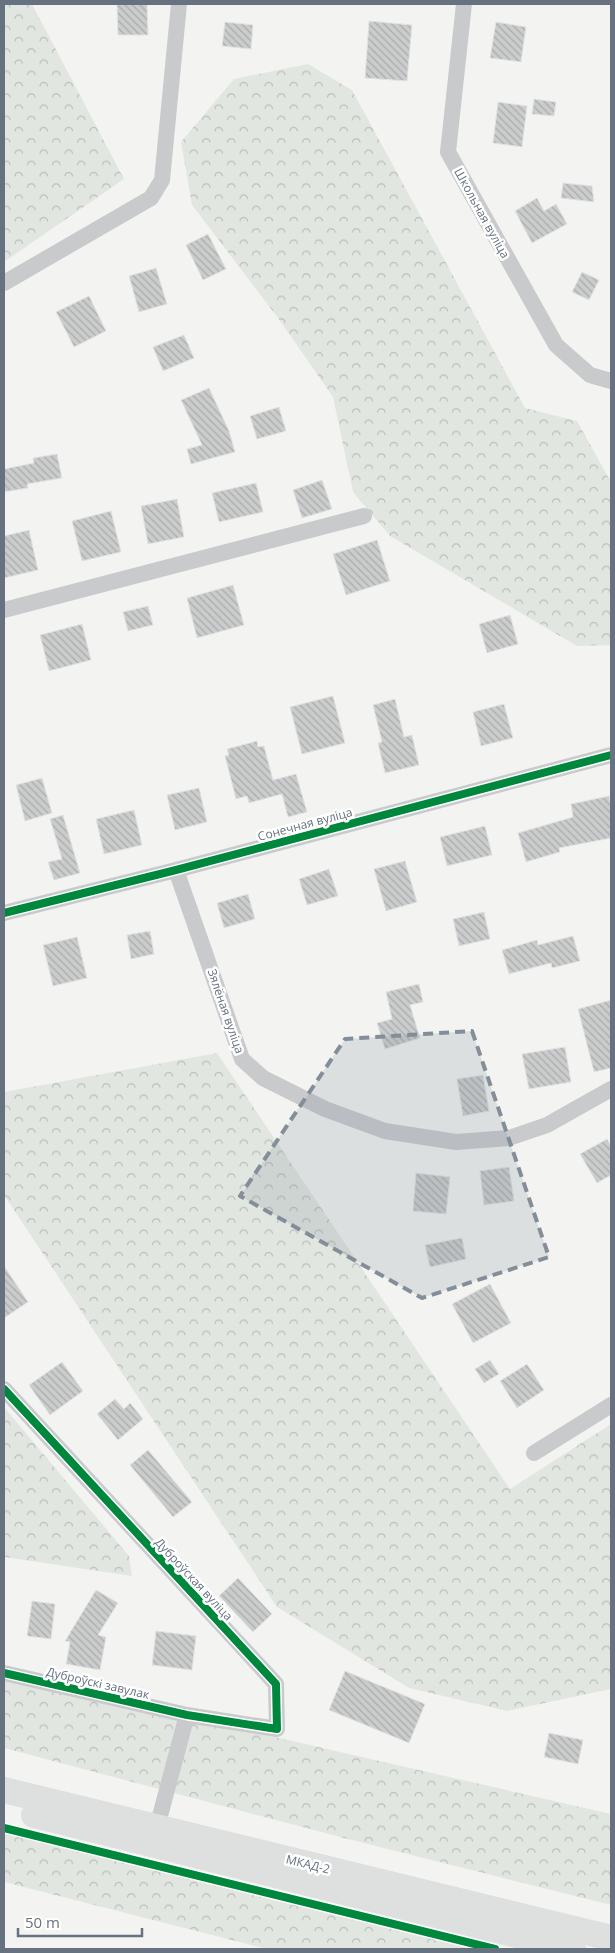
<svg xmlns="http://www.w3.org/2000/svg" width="615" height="1953" font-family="'Open Sans',sans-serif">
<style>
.forest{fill:url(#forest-crowns)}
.building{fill:url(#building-back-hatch);stroke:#e2e3e2}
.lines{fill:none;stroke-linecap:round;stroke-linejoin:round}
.minor{stroke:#c9cacc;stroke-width:16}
.trunk{stroke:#dedfdf;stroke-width:26}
.cycleway-casing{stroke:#fff;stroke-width:11}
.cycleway{stroke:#00873e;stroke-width:8}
.marked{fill:#838e98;fill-opacity:0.2;stroke:#838e98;stroke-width:4;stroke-dasharray:10 6;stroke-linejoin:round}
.labels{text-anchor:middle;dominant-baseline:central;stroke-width:5;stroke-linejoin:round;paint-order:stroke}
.street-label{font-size:12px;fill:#667280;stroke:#fff}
</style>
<defs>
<pattern id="forest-crowns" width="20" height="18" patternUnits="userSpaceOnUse" patternTransform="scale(1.25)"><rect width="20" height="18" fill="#e2e6e1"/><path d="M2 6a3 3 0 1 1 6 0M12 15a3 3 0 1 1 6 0" fill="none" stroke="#bbbfbc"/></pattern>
<pattern id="building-back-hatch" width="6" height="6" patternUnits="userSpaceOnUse" patternTransform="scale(1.25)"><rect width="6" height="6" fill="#cbcdcd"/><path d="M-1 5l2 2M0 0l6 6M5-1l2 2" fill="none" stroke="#a9abac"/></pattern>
</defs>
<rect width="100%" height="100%" fill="#f3f4f2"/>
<path class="forest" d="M4,4H32L124,179L4,262Z
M308,64L352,90L525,408L577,421L611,482V645L577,646L390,536L353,492L333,397L278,318L192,205L181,142L234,79Z
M217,1053L510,1489L611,1424V1689L507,1711L409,1688L277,1607L4,1195V1092Z
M4,1407L129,1556L132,1576L4,1557Z
M4,1675L611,1814V1905L344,1838L4,1748Z
M4,1831L225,1881L498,1949H267L4,1882Z"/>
<path class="building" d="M117,4H147L148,35H118Z
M369,21L412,25L407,81L365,78Z
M225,22L253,25L251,49L222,46Z
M496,22L526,27L521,62L490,58Z
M534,99L556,102L554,116L532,114Z
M498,102L527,106L522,147L493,143Z
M563,183L592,186L594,202L561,198Z
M537,198L544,211L556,204L567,224L532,243L515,211Z
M208,234L226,269L203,280L186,245Z
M156,268L167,304L139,312L129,276Z
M582,272L599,280L589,300L572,292Z
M89,296L106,331L74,347L56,312Z
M184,335L194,358L163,371L153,347Z
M209,388L229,431L235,452L191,464L187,449L202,445L181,400Z
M279,407L286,431L257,439L250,416Z
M57,454L62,478L27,484L28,488L4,492V469L34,463L33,458Z
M322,480L332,509L302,518L293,490Z
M256,483L263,512L219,522L212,493Z
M177,499L184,537L148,544L141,506Z
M111,511L121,552L82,561L72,521Z
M29,530L38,570L4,578V536Z
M377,540L390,581L346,595L333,554Z
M233,585L244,625L197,638L187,598Z
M148,606L153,625L128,631L123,612Z
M510,615L518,644L487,653L479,624Z
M82,624L91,660L49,671L40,635Z
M333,696L345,743L302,754L290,707Z
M395,699L404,737L412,735L419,765L385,773L378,743L382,742L373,705Z
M504,704L513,738L481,746L473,712Z
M257,741L258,747L264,746L273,780L296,774L307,812L288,817L282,794L249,803L247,796L236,799L225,756L229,755L227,749Z
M42,778L52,813L25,821L16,785Z
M199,788L207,822L175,830L167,795Z
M609,796L611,807V838L559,848L560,852L526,862L518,833L573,817L571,804Z
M134,810L142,845L104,854L96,819Z
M63,815L80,873L54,880L48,862L62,859L50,819Z
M485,826L492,855L447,866L440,837Z
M405,861L417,902L386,911L374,869Z
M329,869L338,896L307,905L299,879Z
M248,894L255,919L224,928L217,903Z
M484,912L490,939L459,946L453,919Z
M150,931L154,954L131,959L127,935Z
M573,936L580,961L552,968L551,963L509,974L502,950L537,940L538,945Z
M77,937L87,978L53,986L43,945Z
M419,984L423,1002L410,1005L420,1038L385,1049L377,1023L392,1019L386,992Z
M611,1000V1068L594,1072L578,1009Z
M565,1047L571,1082L529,1089L522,1054Z
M483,1075L489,1111L463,1116L457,1079Z
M607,1139L611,1146V1175L597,1183L580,1154Z
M509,1167L514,1201L484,1205L480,1171Z
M416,1173L450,1177L446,1214L413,1211Z
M462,1238L466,1259L430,1267L425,1245Z
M4,1266L28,1302L4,1318Z
M490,1284L511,1323L473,1343L452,1304Z
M490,1360L499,1374L484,1383L475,1369Z
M62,1362L83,1391L50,1415L29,1385Z
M527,1364L544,1390L517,1408L500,1381Z
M115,1399L124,1409L130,1403L143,1419L118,1440L97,1414Z
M148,1450L192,1502L173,1517L130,1465Z
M238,1578L272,1614L253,1632L219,1596Z
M96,1590L118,1603L98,1635L106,1637L100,1670L66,1664L70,1642L65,1641Z
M32,1601L55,1604L51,1639L27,1636Z
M156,1631L196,1636L192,1670L152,1665Z
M345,1671L425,1704L409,1743L329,1710Z
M549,1733L583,1740L578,1764L544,1757Z"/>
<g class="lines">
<path class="minor" d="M464,4L448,152L556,345L590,375L611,381
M4,283L151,198L162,180L179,4
M4,610L364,516
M176,870L242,1059L263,1078L325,1109L385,1131L456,1142L509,1138L547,1125L611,1089
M4,913L176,870L611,755
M4,1389L276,1684L277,1729L187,1715L4,1673
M534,1453L611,1405
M157,1827L187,1715"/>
<path class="trunk" d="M4,1790L611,1938
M34,1815L573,1949"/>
<g class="cycleway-casing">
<path id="cycleway" d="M4,913L176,870L611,755
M4,1389L276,1684L277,1729L187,1715L4,1673
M4,1828L495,1949"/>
</g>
<use href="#cycleway" class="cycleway"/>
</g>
<path class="marked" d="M472,1031L549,1257L422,1298L240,1196L345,1039Z"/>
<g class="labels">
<g class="street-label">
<text transform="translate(482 213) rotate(61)">Школьная вуліца</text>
<text transform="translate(305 824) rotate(-15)">Сонечная вуліца</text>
<text transform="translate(226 1011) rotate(71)">Зялёная вуліца</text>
<text transform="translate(194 1579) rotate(47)">Дуброўская вуліца</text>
<text transform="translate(98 1683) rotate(13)">Дуброўскі завулак</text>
<text transform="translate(308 1864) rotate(14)">МКАД-2</text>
</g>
</g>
<rect width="615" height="1953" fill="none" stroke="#667280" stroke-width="10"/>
<path d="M18 1928v8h124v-8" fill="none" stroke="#667280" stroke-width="2.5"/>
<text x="25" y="1928" font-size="15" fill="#667280" stroke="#ffffff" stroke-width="4" paint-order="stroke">50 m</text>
</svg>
